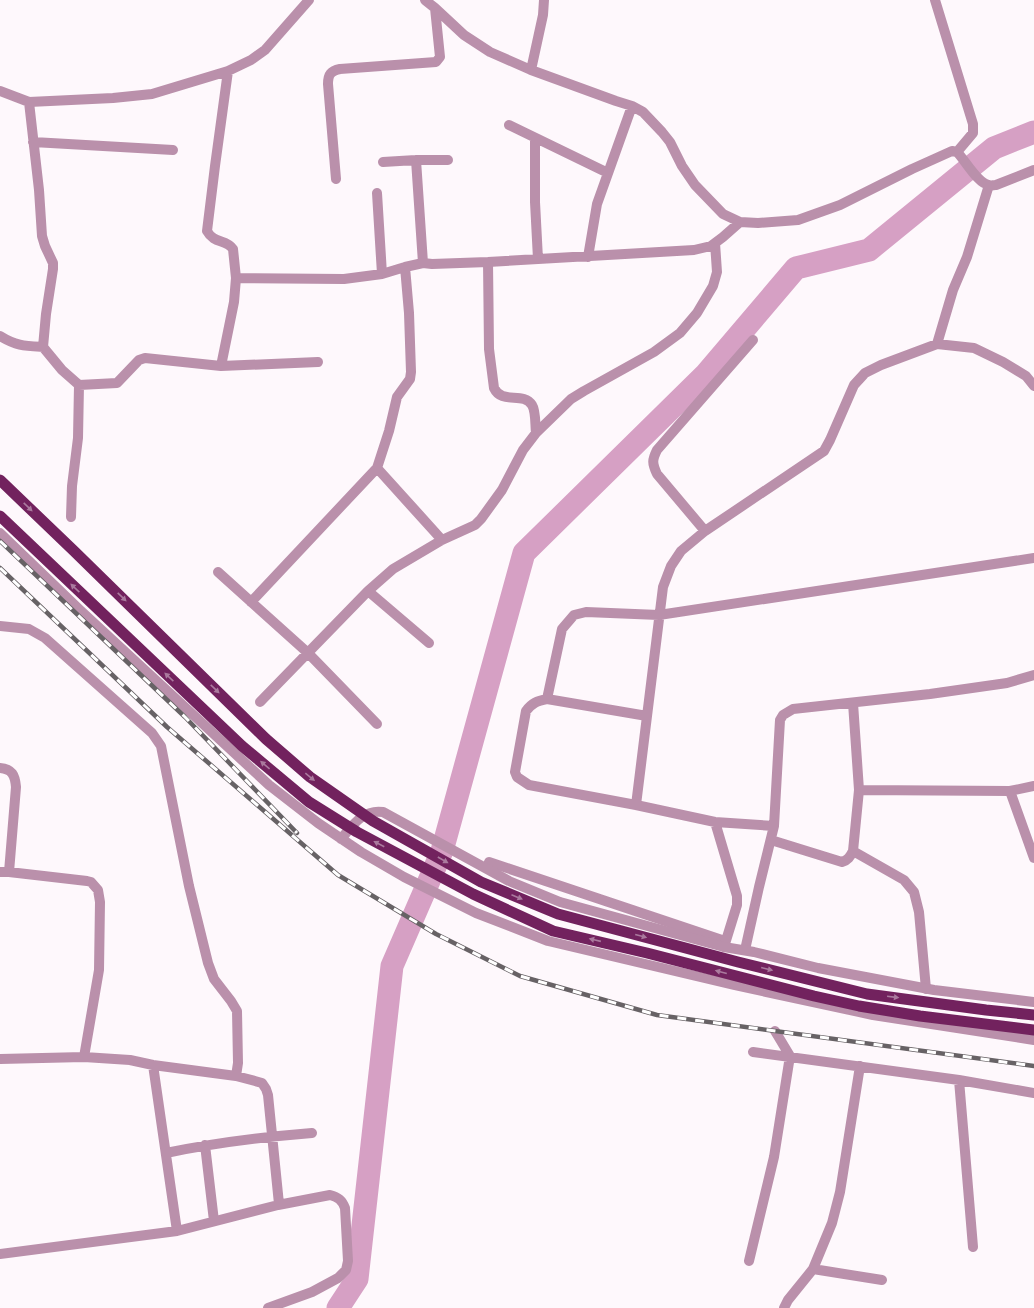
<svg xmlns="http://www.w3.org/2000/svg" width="1034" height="1308" font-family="Georgia,serif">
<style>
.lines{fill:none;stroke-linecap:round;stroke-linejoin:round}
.river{stroke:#d6a0c4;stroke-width:23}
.minor{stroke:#ba90ab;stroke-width:10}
.tertiary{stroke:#ba90ab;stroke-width:10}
.trunk{stroke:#72225e;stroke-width:11}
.rail-casing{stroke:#676265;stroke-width:4.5}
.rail{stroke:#fff;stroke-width:3;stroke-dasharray:9;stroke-linecap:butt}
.oneway{fill:#aa7a9e}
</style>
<rect width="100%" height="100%" fill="#fef8fc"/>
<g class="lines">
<path class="river" d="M338,1308L357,1279L392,966L442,851L524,553L706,374L796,268L869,250L994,148L1034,132"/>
<path class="minor" d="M425,0L435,8L464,35L490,52L531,70L616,101L632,106L643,112L662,132L670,142L682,166L695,185L723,214L740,222L758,223L798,220L840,205L912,169L952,151L957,152C965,160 978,184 989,185C991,186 993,185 996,185L1034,170
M935,0L973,124V133L957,152
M531,70L543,15L544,0
M0,91L29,102L113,98L152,94L228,71L251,60L265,50L309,0
M29,102L39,190L42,236L45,246L53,263V269L46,314L43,347L62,370L79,385L117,383L139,360L145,358L221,366L318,362
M509,125L608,173
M535,138V202L538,259
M33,142L173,150
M416,160L423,263
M383,162L416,160H448
M336,179L328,84C328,74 331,71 340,69L436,62L440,57L435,8
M377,193L382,274
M588,257L597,204L632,106
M488,262L489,349L494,388C502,405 523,391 532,405C536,411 535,425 536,433
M236,278L344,279L382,274L405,267L423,263L432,264L488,262L694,250L711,246L723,237L740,222
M0,336C16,346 25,346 43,347
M937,344L953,290L967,257L989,185
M221,366L234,302L236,278L233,249C226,239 214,244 207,231L215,166L228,71
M377,468L442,540
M71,517L72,486L78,438L79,385
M705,531L657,474C652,463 652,460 657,450L753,340
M218,572L308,653L377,724
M368,591L429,643
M251,602L377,468L389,431L397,397L410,379L411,372L409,313L405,267
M0,626L29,629L45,638L152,733L161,746L189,886L208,963L214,979L231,1001L237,1011L238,1063L236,1076
M547,699L562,629L574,615L586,612L659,615L1034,558
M260,702L368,591L393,569L442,540L475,525L481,519L502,490L523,450L536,433L571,399L584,391L654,352L680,333L697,313L713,286L717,272L715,243
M853,703L859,790
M647,716L547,699C537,701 532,703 526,711L515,772L517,777L529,785L636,805L715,822L774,826
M0,768C12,769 15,775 16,787L9,872
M1010,791L1034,858
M636,805L663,587L671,566L681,551L705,531L824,451L830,440L854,385L865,373L881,365L937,344L974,348L1003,362L1026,376L1034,386
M715,822L737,896V905L724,947
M771,840L842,862C848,860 850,857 853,851L859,790L1010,791L1034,786
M853,851L904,880L914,892L919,912L926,989
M489,862L725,941
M0,872H9L87,881L91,882L98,890L100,902L99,970L84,1057
M745,950L759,887L774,826L780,720L783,715L793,709L930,694L1007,683L1034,675
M753,1052L959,1080L1034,1093
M0,1059L84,1057L130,1060L153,1065L236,1076L255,1081L262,1083L266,1089L268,1095L279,1204
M153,1065L177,1231
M959,1080L973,1247
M205,1145L214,1221
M166,1153C215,1143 262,1137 312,1133
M0,1254L177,1231L278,1205L330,1195C338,1197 342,1200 345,1208L348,1261L346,1270L338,1278L312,1292L268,1308
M749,1261L774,1157L790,1056L775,1031
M813,1269L882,1280
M784,1308L788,1300L813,1269L832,1223L840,1192L860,1066"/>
<path class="tertiary" d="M0,533L80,610L269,785L318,823L361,852L404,877L476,913L548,941L734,985L873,1015L1034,1040
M341,839C353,825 363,809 383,812L509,881L560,902L724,947L754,952L818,968L934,990L1034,1002"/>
<path class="trunk" d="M0,480L74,551L266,739L310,777L373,821L481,882L558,914L738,962L867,994L986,1010L1034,1015
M0,516L242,746L309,802L357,832L473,894L553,931L647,953L814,996L859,1006L920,1016L1034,1030"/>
<g class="rail-casing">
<path id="rail" d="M0,541L185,717L297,833
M0,568L167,727L338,875L436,934L520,976L657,1015L1034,1066"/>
</g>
<use href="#rail" class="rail"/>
</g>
<defs><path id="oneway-solid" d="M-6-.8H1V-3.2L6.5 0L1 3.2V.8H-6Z"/></defs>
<g class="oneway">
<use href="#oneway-solid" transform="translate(28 507) rotate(44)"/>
<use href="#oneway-solid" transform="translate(75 588) rotate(-137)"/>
<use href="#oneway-solid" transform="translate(122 597) rotate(44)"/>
<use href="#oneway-solid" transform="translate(169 677) rotate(-137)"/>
<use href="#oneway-solid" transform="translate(215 689) rotate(44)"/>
<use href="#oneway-solid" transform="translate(265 765) rotate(-140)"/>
<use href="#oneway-solid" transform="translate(310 777) rotate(39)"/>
<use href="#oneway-solid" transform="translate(379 844) rotate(-152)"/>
<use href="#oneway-solid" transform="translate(443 860) rotate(30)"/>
<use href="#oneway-solid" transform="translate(517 897) rotate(23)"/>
<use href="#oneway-solid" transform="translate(641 936) rotate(15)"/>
<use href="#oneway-solid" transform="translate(595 940) rotate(-167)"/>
<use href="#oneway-solid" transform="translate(767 969) rotate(14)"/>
<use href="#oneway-solid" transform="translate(721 972) rotate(-165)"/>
<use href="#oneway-solid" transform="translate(893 997) rotate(7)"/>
</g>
</svg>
